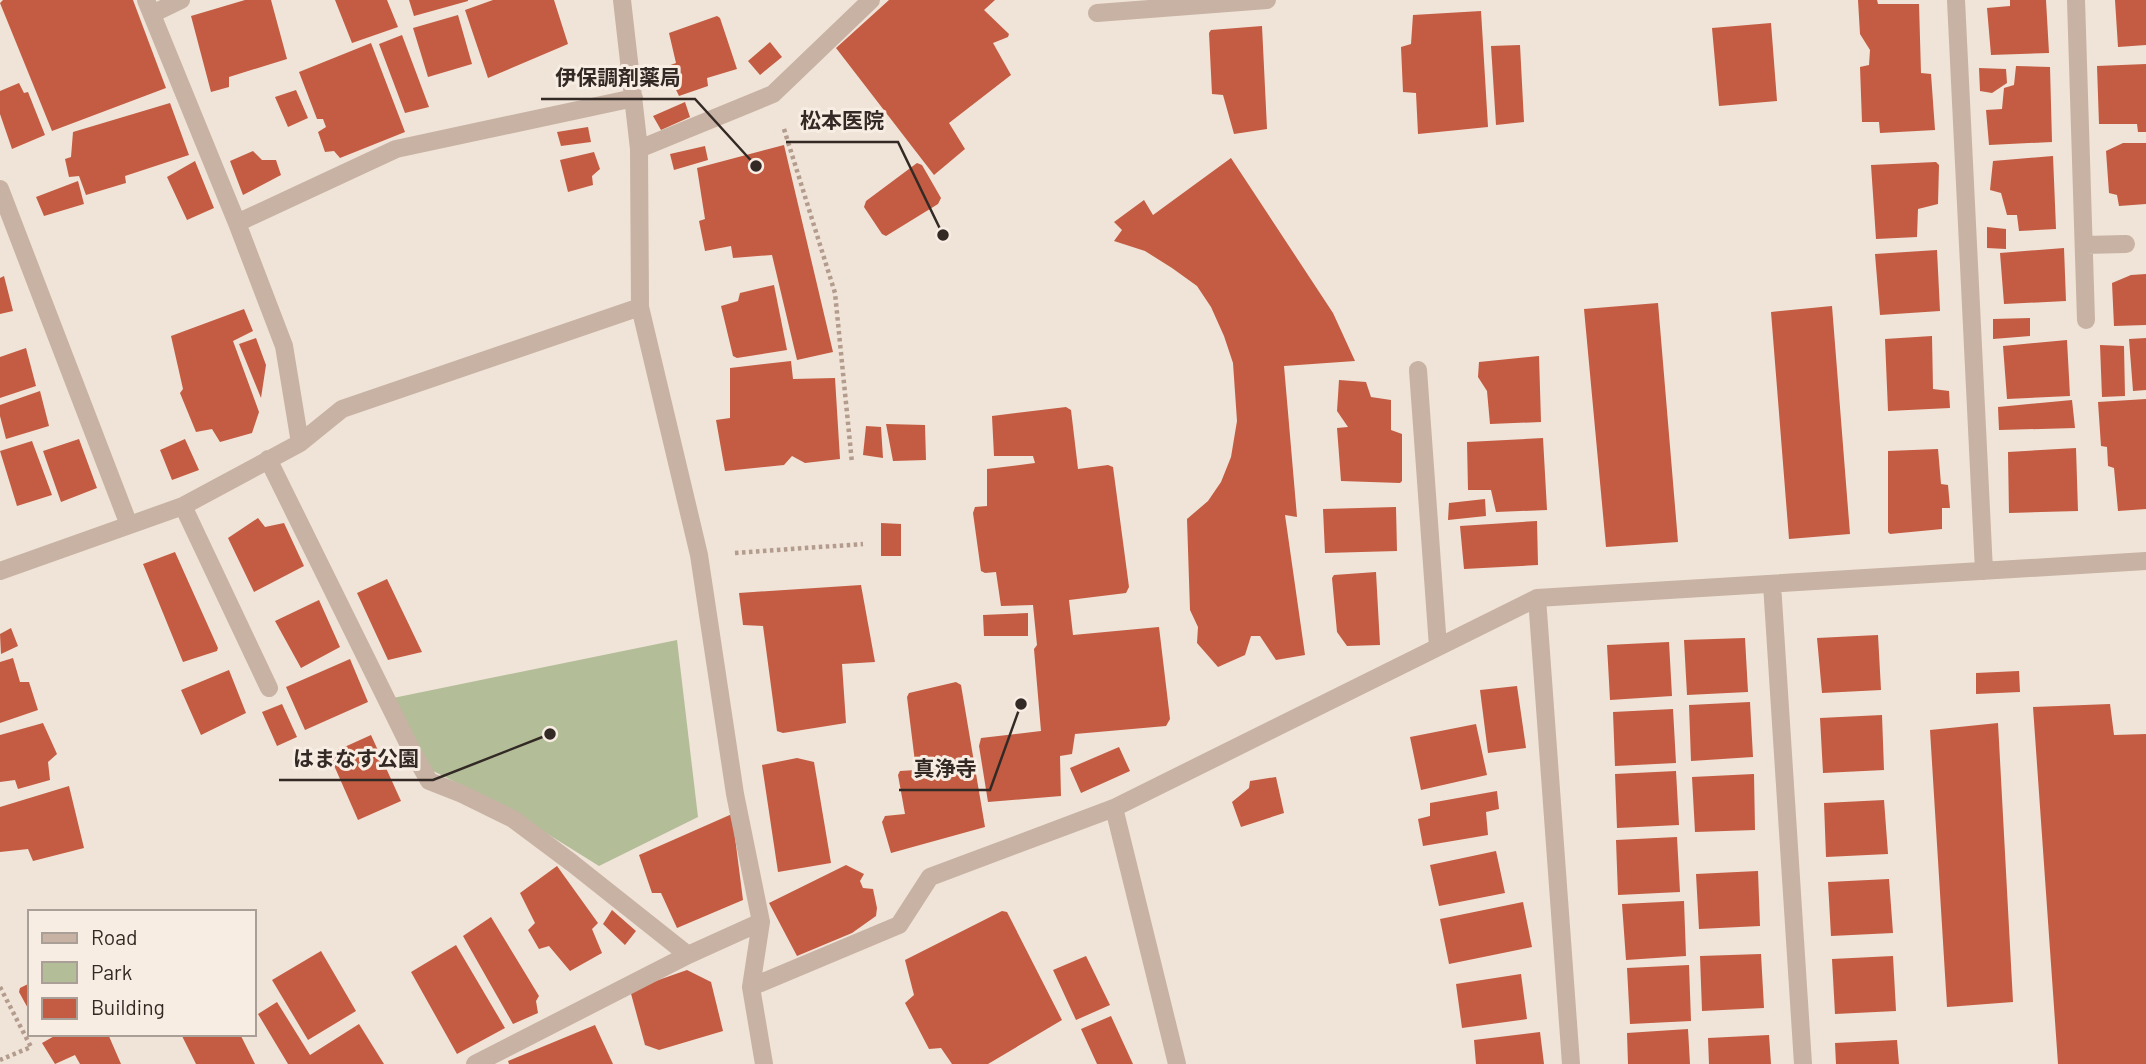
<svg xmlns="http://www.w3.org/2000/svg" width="2146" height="1064" font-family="Barlow,'Noto Sans JP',sans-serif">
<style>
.green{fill:#b3be98}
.building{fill:#c35c42}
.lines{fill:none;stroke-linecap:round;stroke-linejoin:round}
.path{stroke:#b39c8e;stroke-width:4.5;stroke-dasharray:3.5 3.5;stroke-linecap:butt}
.minor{stroke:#c7b2a4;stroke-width:18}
.leader{fill:none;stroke:#332925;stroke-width:2.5}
.callout-dot{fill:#332925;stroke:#f8ede3;stroke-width:2.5}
.callout-label{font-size:21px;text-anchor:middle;font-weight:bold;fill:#332925;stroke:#f8ede3;stroke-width:6;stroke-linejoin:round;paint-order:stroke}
</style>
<rect width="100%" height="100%" fill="#f0e3d7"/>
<path class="green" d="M677,640L698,817L599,866L503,806L429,769L393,698Z"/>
<path class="building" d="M3,0H133L166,88L52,131L0,3Z
M245,0H271L287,59L229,77V87L211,92L191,16Z
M335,0H387L398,27L352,43Z
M409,0H468V1L414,16Z
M493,0H554L568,44L488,78L465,10Z
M889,0H995L984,10L1009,34L1008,37L993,43L1011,75L949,123L965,149L934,175L836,48Z
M1858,0H1877L1878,4H1919L1921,73L1931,74L1935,130L1880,133L1879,122H1862L1860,67L1869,65L1870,50L1860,34Z
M2010,0H2046L2049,53L1991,55L1987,8L2010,6Z
M2115,0H2146V45L2118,47Z
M1481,11L1488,127L1418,134L1416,93L1403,92L1401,47L1411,44L1413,15Z
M458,15L472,64L428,77L413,28Z
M717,16L720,18L737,69L707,78L708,86L679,96L665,67L676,63L669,33Z
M1771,23L1777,101L1719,106L1712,28Z
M1262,26L1267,129L1234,134L1223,95L1212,94L1209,33L1211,30Z
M402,35L429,107L405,113L379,44Z
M770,42L782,57L760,75L748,61Z
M371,43L405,132L340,158L334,151L325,152L318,132L326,127L323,119H317L299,72Z
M1520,45L1524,122L1496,125L1491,46Z
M2146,64V132H2138L2137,124H2099L2097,66Z
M2016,66L2050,67L2052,142L1989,145L1986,110L2002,109L2004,88L2014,85Z
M1979,68L2006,69L2007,83L1992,93L1980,91Z
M19,83L24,93L28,92L45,135L12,149L0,114V91Z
M296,90L308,118L288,127L275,97Z
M685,102L690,117L661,130L653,116Z
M170,103L189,155L125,176L126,183L86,195L79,176L69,177L65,159L71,157L73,132Z
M588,127L591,142L561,146L557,132Z
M2123,143H2146V204L2119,206L2117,195L2109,193L2106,151Z
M784,145L833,352L797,360L772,255L733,258L731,246L705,251L699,221L705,219L697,168Z
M705,146L708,160L674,170L670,154Z
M253,151L262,160H276L281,175L243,195L230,161Z
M594,152L600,169L592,176L593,185L568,192L560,160Z
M2053,156L2056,229L2019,231L2017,215H2007L2001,193L1990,190L1993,161Z
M1231,158L1333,313L1355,361L1284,366L1297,517L1285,515L1305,655L1276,660L1260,636H1251L1245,655L1218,667L1197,643L1198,627L1190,610L1187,519L1208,501L1221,482L1231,457L1237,421L1233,363L1224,336L1211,307L1197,286L1172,268L1145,251L1114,241L1122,230L1114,222L1144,200L1153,215Z
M195,161L214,208L187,220L167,177Z
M1936,162L1939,165L1938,204L1918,209L1917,237L1876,239L1871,165Z
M917,163L922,165L941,198L938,204L886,236L882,234L864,207L866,201Z
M78,181L84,204L44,216L36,197Z
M1987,227L2006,229V249L1987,248Z
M2064,248L2066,301L2004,304L2000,253Z
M1937,250L1940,311L1880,315L1875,254Z
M2146,274V325L2114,326L2112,283L2131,275Z
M4,276L13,311L0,314V278Z
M774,285L787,350L737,358L733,356L721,306L738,301L740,293Z
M1658,303L1678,542L1606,547L1584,309Z
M1832,306L1850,534L1789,539L1771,312Z
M244,309L253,331L233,341L259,412L252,433L220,442L212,429L196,432L180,393L183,389L171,336Z
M2030,318V336L1993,339V319Z
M1932,336L1933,389L1949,391L1950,408L1888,411L1885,339Z
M256,338L266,365L261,398L239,344Z
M2146,338V390L2133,391L2129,339Z
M2067,340L2070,396L2007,399L2003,346Z
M2100,345L2124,346L2125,396L2102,397Z
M26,348L36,386L0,398V357Z
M1539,356L1541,422L1490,424L1487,391L1478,377L1479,362Z
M791,361L793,379L835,378L840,459L805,463L792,456L784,465L725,471L716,420L730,418V368Z
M1339,380L1366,382L1371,397L1391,400V430L1402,434V481L1400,483L1341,481L1337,428L1348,427L1337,411Z
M40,391L49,426L6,439L0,416V405Z
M2146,399V509L2118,511L2114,468L2108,466L2107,447L2101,446L2098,402Z
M2072,400L2075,428L1999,430L1998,407Z
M1066,407L1071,410L1078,469L1108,465L1113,467L1129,587L1126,593L1069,600L1073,635L1159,627L1170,719L1166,726L1075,734L1072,754L1060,756L1061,796L988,802L979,746L981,738L1041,731L1034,649L1037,645L1033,605L1001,606L996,572L985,573L981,571L973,513L975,507L987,506V469L1035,463L1033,456H994L992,416Z
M886,424L925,425L926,460L893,461Z
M866,426L881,427L883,458L863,455Z
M1543,438L1547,510L1496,512L1491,490H1468L1467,442Z
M79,439L97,488L61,502L43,451Z
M185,439L199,470L172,480L160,450Z
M32,441L52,495L17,506L0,451Z
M2076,448L2078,511L2009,513L2008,452Z
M1938,449L1941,484L1948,485L1950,508H1942V529L1890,534L1888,532V451Z
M1485,499L1486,516L1448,520L1449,503Z
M1396,507L1397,551L1325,553L1323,509Z
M258,518L265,527L284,523L304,566L254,592L228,538Z
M1537,521L1538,565L1464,569L1460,526Z
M881,523L901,524V556H881Z
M175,552L218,648L217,651L183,662L143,564Z
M1376,572L1380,645L1347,646L1337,632L1332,578L1334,575Z
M387,579L422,652L388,660L357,593Z
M861,585L875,662L842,664L846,723L783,733L777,731L763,626L743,625L739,593Z
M319,600L340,647L301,668L275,621Z
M1028,613V636H984L983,615Z
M11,628L18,646L1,654L0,634Z
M1878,635L1881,690L1822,693L1817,638Z
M1745,638L1748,692L1687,695L1684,640Z
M1669,642L1672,696L1610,700L1607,645Z
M13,658L20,682H29L38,710L0,723V662Z
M350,659L368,702L305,730L286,687Z
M229,670L246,713L201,735L181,690Z
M2019,671L2020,692L1976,694V673Z
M956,682L961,685L985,827L891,853L882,822L885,816L905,814L898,775L900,771L916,770L907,697L909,693Z
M1517,686L1526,748L1488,753L1480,690Z
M1750,702L1753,757L1691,761L1689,705Z
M282,704L297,737L277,746L262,712Z
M2110,704L2114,735L2146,734V1064H2058L2033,707Z
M1673,709L1676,763L1615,766L1613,712Z
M1882,715L1884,770L1823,773L1820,718Z
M43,723L57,754L48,762L50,780L18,789L15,780L0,782V735Z
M1998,723L2013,1002L1947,1007L1930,730Z
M1476,724L1487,775L1421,790L1410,737Z
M371,735L401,801L358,820L329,754Z
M1119,747L1130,771L1081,793L1070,768Z
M797,758L814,762L831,863L778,872L762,765Z
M1676,771L1679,825L1617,828L1615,774Z
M1754,774L1755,830L1695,832L1692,777Z
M1276,777L1284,813L1241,827L1232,802L1249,788L1250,781Z
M69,786L84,848L33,861L28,849L0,852V807Z
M1497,791L1499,809L1486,812L1488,835L1423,846L1418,819L1430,816V803Z
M1884,800L1888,854L1826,857L1824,803Z
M732,814L743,900L677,928L661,893H652L639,855Z
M1677,837L1680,892L1618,895L1616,840Z
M1496,851L1505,893L1439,906L1430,865Z
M846,865L864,874L860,881L863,888L873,889L877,908L876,916L852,933L797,956L769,903Z
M557,866L598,923L592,929L602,953L570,971L549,946L539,949L528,930L535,923L520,893Z
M1758,871L1760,926L1699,929L1696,874Z
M1889,879L1893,933L1831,936L1828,882Z
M1684,901L1686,956L1626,960L1622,904Z
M1523,902L1532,947L1449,964L1440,919Z
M612,910L636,931L625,945L603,924Z
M1002,911L1007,912L1062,1020L988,1064H952L941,1048L929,1049L905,1003L914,995L905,960Z
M491,917L539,996L536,1001L538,1013L513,1024L463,936Z
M456,945L505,1028L457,1054L411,972Z
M321,951L356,1011L308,1040L272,980Z
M1761,954L1764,1008L1702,1011L1700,956Z
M1086,956L1110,1005L1076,1020L1053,970Z
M1893,956L1896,1011L1835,1014L1832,959Z
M1689,965L1691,1021L1630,1024L1627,968Z
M687,970L711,982L723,1031L659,1050L645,1045L630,990Z
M1521,974L1527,1019L1462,1028L1456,984Z
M30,983V1012L19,992L20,988Z
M277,1002L310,1055L359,1024L384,1064H288L258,1014Z
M1111,1016L1133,1064H1097L1081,1029Z
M595,1025L613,1064H509L508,1061Z
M1688,1029L1690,1064H1628L1627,1033Z
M1540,1032L1544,1064H1476L1474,1040Z
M58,1034H108L121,1064H80L75,1055L55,1064L42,1043Z
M181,1034H240L255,1064H196Z
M1769,1035L1771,1064H1709L1708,1038Z
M1897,1040L1899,1064H1836L1835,1043Z"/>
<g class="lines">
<path class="path" d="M784,129L835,293L852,463
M735,553L863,544
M0,987L31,1047L0,1060"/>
<path class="minor" d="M146,0L237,223L284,346L300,443
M622,0L639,149L640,307L699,555L735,794L761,922L751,987L764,1064
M1956,0L1984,571
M2076,0L2086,320
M1097,13L1267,0
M152,14L181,0
M639,149L773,94L871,0
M0,189L129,525
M237,223L396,149L634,98
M2084,245L2126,244
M1418,370L1438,647
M268,459L409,745L429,781L462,794L513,819L572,863L688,955
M183,506L269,688
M0,571L183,506L300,443L342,409L640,307
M1772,584L1803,1064
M1537,598L1571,1064
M1114,808L1177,1064
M751,987L899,925L930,877L1114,808L1537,598L2146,561
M475,1064L688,955L761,922"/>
</g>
<path class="leader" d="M756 166L695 99H541M943 235L898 142H786M550 734L433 780H279M1021 704L990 790H899"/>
<g class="callout-dot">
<circle cx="756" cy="166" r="7"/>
<circle cx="943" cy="235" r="7"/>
<circle cx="550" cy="734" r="7"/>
<circle cx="1021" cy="704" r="7"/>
</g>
<g class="callout-label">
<text x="618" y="85">伊保調剤薬局</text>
<text x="842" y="128">松本医院</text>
<text x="356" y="766">はまなす公園</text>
<text x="945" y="776">真浄寺</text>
</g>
<rect x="28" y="910" width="228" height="126" fill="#f8ede3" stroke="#a99f97" stroke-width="2"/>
<rect x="42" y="933" width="35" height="10" fill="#c7b2a4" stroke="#a99f97" stroke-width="2"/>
<text x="91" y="945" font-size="21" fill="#332925">Road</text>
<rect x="42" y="962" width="35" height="21" fill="#b3be98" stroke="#a99f97" stroke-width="2"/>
<text x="91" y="980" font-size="21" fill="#332925">Park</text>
<rect x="42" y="998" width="35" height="21" fill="#c35c42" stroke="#a99f97" stroke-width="2"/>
<text x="91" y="1015" font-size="21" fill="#332925">Building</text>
</svg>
